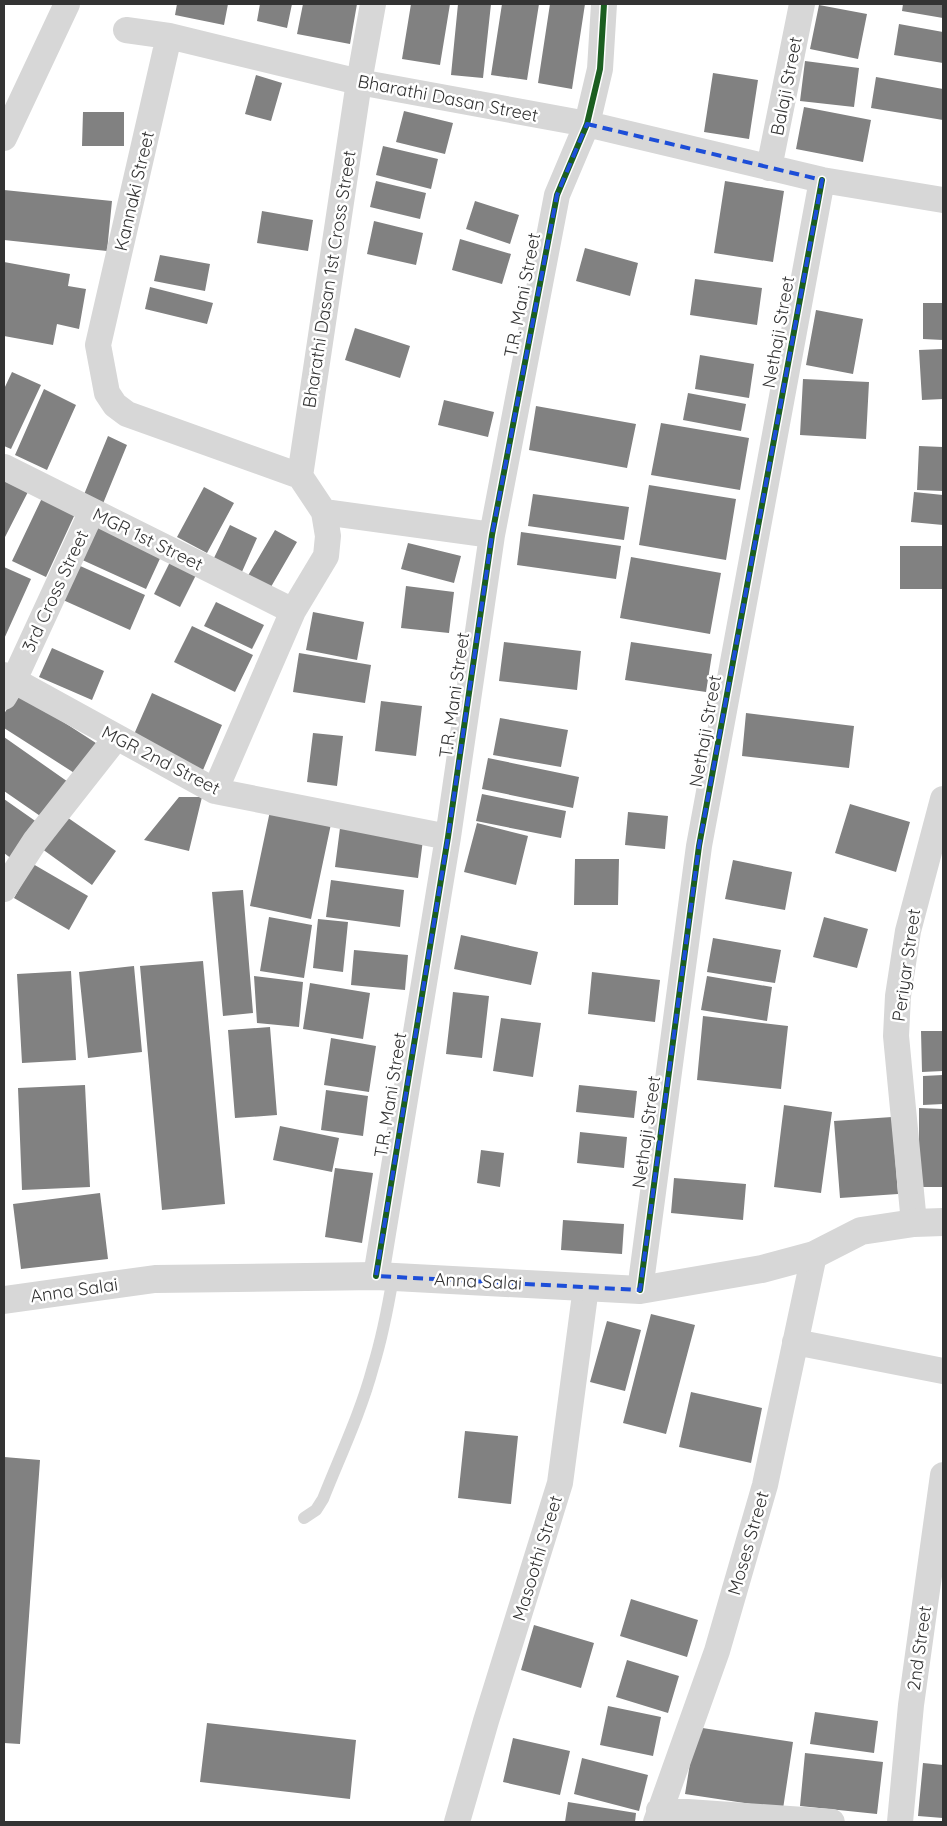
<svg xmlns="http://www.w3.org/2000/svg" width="947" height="1826" font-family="Quicksand,sans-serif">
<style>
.building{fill:#818181}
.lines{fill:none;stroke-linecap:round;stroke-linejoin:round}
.service{stroke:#d7d7d7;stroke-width:12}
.minor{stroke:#d7d7d7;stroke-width:26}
.tertiary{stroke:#d7d7d7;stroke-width:28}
.cycleway-casing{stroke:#fff;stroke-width:9}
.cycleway{stroke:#1b5e20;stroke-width:6}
.marked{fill:none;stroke:#1d4ed8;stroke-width:4;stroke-dasharray:10 6;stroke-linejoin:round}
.labels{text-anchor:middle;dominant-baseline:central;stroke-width:5;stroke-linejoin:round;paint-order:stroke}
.street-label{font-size:18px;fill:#333;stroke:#fff}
</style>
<rect width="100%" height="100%" fill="#fff"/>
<path class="building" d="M177,4H228L224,25L175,15Z
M260,4H292L287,28L257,21Z
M303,4H357L350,44L297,34Z
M411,4H450L440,65L402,59Z
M458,4H491L483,78L451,75Z
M502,4H539L527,80L491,75Z
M550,4H585L572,89L538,83Z
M903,4H943V18L902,11Z
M819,5L867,14L858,59L810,49Z
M899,24L943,32V63L894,55Z
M805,61L859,68L854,107L800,101Z
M713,73L758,80L749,139L704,132Z
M256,75L282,83L271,121L245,114Z
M876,77L943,89V120L871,108Z
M804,107L871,120L863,162L796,149Z
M404,111L453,123L445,154L396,142Z
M83,112H124V146H82Z
M383,146L438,159L431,189L376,175Z
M376,181L426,193L420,219L370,207Z
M725,181L784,191L773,262L714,253Z
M4,190L112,201L107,251L4,240Z
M475,201L519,215L510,244L466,229Z
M262,211L313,220L308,251L257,243Z
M374,221L423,233L416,265L367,254Z
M460,239L511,254L502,284L452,270Z
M585,248L638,263L630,296L576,281Z
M160,255L210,264L205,291L154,281Z
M4,262L70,274L68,286L86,289L79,329L57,324L53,345L4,336Z
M695,279L762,288L757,325L690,315Z
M150,287L213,303L207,324L145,309Z
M923,303H943V340L923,339Z
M816,310L863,319L853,374L806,365Z
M355,328L410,346L400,378L345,360Z
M943,349V399L922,400L919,350Z
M700,355L754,364L749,398L695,389Z
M12,372L41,385L11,449L4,446V389Z
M803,379L869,382L866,439L800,435Z
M44,389L76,405L47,470L15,455Z
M688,393L746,404L741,431L683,420Z
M444,400L494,412L488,437L438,425Z
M536,406L636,424L627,468L529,450Z
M661,423L749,438L740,490L651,475Z
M108,436L127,445L102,506L83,497Z
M919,446L943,447V491L917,490Z
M4,477L32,484L4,539Z
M649,485L736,499L726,560L639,545Z
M204,487L234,503L207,553L177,537Z
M914,492L943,495V525L911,522Z
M533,494L629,507L624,540L528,526Z
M42,498L75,514L46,577L12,561Z
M94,521L163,552L146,589L78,558Z
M230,525L257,538L241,574L213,560Z
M275,530L297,542L268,592L246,579Z
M521,532L621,546L616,579L517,565Z
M408,543L461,556L454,583L401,569Z
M900,546H943V589H900Z
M173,556L199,569L180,607L154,594Z
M631,557L721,573L710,634L620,618Z
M78,565L145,595L130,630L63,600Z
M4,567L31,579L4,639Z
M406,586L454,592L449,633L401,628Z
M216,602L264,625L252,649L204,626Z
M313,612L364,622L357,660L306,650Z
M192,626L253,655L235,692L174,662Z
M504,642L581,651L577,690L499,681Z
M631,642L712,654L706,692L625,680Z
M52,648L104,671L92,700L39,677Z
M299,653L371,665L365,703L293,692Z
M17,692L99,745L79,776L4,728V714Z
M152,693L222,725L203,770L132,739Z
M381,701L422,706L416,756L375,751Z
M746,713L854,726L849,768L742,756Z
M500,718L568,730L561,767L493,755Z
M313,733L343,736L337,786L307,782Z
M4,737L71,784L46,820L4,791Z
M488,758L579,777L573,808L482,789Z
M482,794L566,811L561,838L476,821Z
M179,797H202L189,851L144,840Z
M4,799L41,825L16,862L4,853Z
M850,804L910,822L896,872L835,853Z
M270,811L331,824L311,919L250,906Z
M628,812L668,816L665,849L625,845Z
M61,813L116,851L92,885L38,846Z
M477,823L528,836L516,885L464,872Z
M340,828L423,840L418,878L335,867Z
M575,859H619L618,905H574Z
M733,860L792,872L785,910L725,899Z
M33,864L88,896L69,930L14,898Z
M331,880L404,890L400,927L326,917Z
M243,890L253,1013L223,1016L212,892Z
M269,917L312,925L304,978L260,971Z
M824,917L868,929L857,968L813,957Z
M318,919L348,922L343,972L313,968Z
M461,935L538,952L531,985L454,969Z
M713,938L781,950L775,983L707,972Z
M354,950L408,955L405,990L351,985Z
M203,961L225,1204L162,1210L140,966Z
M134,966L142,1052L88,1058L79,972Z
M71,971L76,1060L22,1063L17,974Z
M592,972L660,980L655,1022L588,1014Z
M254,976L303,982L299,1027L257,1023Z
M707,976L772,987L767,1021L701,1010Z
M310,983L370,993L363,1039L303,1029Z
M453,992L489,996L482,1058L446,1054Z
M703,1016L788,1026L781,1089L697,1080Z
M501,1018L541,1023L533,1077L493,1071Z
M270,1027L277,1115L235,1118L228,1030Z
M921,1031H943V1071L922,1072Z
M331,1038L376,1046L369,1092L324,1085Z
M943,1075V1104L923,1105V1076Z
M85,1085L90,1187L22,1190L18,1088Z
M579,1085L637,1091L634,1118L576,1112Z
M326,1090L368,1096L363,1136L321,1130Z
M784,1105L832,1112L821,1193L774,1187Z
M919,1108L943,1109V1187H919Z
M892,1117L898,1194L840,1198L834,1121Z
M280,1126L339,1138L332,1172L273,1160Z
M580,1132L627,1137L624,1168L577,1163Z
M481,1150L504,1153L500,1187L477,1183Z
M335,1168L373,1173L362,1243L325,1237Z
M674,1178L746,1184L743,1220L671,1213Z
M100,1193L108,1259L21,1269L13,1204Z
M563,1220L624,1224L622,1254L561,1250Z
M651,1314L695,1325L666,1434L623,1423Z
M607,1321L641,1330L625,1391L590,1382Z
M691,1392L762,1408L751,1463L679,1447Z
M465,1431L518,1436L511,1504L458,1498Z
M4,1457L40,1460L20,1744L4,1743Z
M631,1599L698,1620L687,1657L620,1636Z
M534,1625L594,1643L581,1688L521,1670Z
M627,1660L679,1676L668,1713L616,1697Z
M608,1706L661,1717L653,1756L600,1745Z
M815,1712L878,1721L874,1753L810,1744Z
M207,1723L356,1740L350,1799L200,1782Z
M696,1727L793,1742L783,1809L685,1794Z
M513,1738L570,1751L560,1795L503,1782Z
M805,1753L883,1762L877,1814L800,1806Z
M582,1758L648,1775L639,1811L574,1794Z
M923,1763L943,1765V1818L918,1816Z
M568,1802L636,1813L635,1822H565Z"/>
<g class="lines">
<path class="service" d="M304,1518L316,1510L323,1499C340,1456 361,1412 373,1367C382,1338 388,1307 393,1277"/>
<path class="minor" d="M126,30L169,36L359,82L587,124L822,180L943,200
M169,36L98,345L107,393L115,405L127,414L300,476L324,512L328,536L326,556L293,611L215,791
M4,138L67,4
M769,168L802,4
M4,467L293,611
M300,476L359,82L373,4
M324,512L492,535
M4,675L215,791L448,837
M4,697L14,680L92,511
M4,889L35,841L116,738
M914,1223L896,1036L898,996L908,931L943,799
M376,1276L448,837L492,535L557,195L587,124L600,69L604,4
M640,1290L699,846L822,180
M795,1342L943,1371
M659,1810L832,1822
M457,1822L486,1721L560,1483L586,1287
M656,1822L717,1651L765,1485L814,1255
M900,1822L911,1705L943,1475"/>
<path class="tertiary" d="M4,1300L155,1279L376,1276L640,1290L762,1269L814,1255L861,1231L914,1223L943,1222"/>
<g class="cycleway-casing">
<path id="cycleway" d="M376,1276L448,837L492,535L557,195L587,124L600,69L604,4
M640,1290L699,846L822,180"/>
</g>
<use href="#cycleway" class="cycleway"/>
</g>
<path class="marked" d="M587,124L822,180L699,846L640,1290L376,1276L448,837L492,535L557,195Z"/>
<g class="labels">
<g class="street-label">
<text transform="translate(786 86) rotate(-79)">Balaji Street</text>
<text transform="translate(448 98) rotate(11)">Bharathi Dasan Street</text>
<text transform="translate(134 191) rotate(-77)">Kannaki Street</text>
<text transform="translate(329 279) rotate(-81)">Bharathi Dasan 1st Cross Street</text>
<text transform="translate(522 295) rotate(-79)">T.R. Mani Street</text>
<text transform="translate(778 332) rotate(-80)">Nethaji Street</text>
<text transform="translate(148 539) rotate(26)">MGR 1st Street</text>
<text transform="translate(55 591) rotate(-65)">3rd Cross Street</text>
<text transform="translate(454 695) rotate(-82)">T.R. Mani Street</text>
<text transform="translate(705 731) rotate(-80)">Nethaji Street</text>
<text transform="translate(161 760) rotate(27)">MGR 2nd Street</text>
<text transform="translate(906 965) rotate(-82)">Periyar Street</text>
<text transform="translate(390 1095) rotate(-81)">T.R. Mani Street</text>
<text transform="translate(646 1132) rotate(-82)">Nethaji Street</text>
<text transform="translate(478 1281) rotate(3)">Anna Salai</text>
<text transform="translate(74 1290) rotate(-8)">Anna Salai</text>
<text transform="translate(748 1543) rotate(-74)">Moses Street</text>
<text transform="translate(537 1558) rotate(-73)">Masoothi Street</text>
<text transform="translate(919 1648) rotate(-82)">2nd Street</text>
</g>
</g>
<rect width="947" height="1826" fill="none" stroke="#333333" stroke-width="10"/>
</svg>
